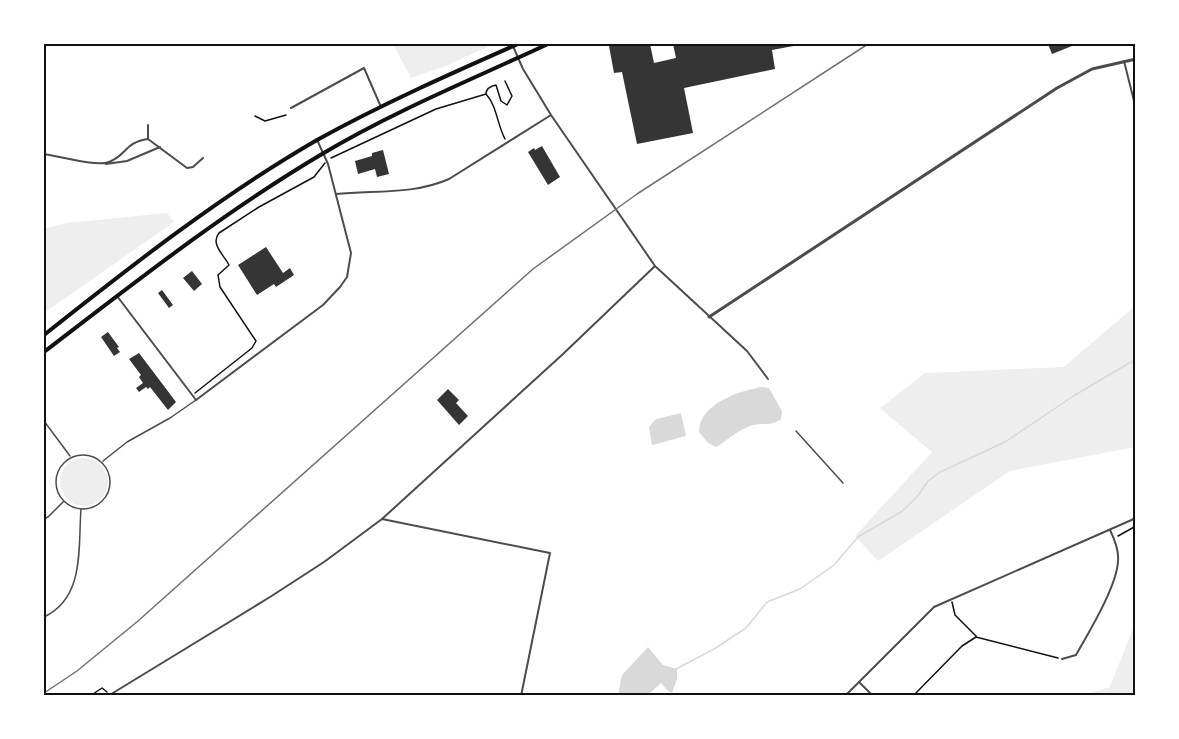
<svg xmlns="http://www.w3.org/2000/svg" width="1179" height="739" font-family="'Times New Roman',serif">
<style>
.green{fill:#eee}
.water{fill:#d9d9d9}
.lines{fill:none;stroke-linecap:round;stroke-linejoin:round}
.stream{stroke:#d9d9d9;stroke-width:1.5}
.building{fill:#353535}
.path{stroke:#111;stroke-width:1.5}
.service{stroke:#4c4c4c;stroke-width:1.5}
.minor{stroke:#4c4c4c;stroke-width:2}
.tertiary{stroke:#4c4c4c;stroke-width:3}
.primary{stroke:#111;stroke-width:4}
.rail{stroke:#707070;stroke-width:1.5}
.neatline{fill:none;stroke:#111;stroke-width:2}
</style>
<rect width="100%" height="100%" fill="#fff"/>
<path class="green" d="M393,44H486L487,47L446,66L411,78Z
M167,213L174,222L44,313V229L67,223Z
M1135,306V447L1010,471L878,561L855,536L932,452L880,408L925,373L1064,367Z
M60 482a24 24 0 1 1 48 0a24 24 0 1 1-48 0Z
M1135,623V695H1084L1110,687Z"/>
<path class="water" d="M762,387L769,388L782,411L781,419C772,426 764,423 753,425C739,429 728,440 716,447L708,443L699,432C699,404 739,391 762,387Z
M681,413L686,436L652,445L649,427L656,419Z
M648,647L663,665L677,669V679L672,693L667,690L661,683L648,695H618L622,675Z"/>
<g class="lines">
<path class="stream" d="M676,669L714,649L746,628L767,602L800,589L834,565L858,537L901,512L917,497L928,481L940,472L1005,442L1075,395L1136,359"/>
</g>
<path class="building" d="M622,44H650L654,63L676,58L673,44L799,45L772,50L775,69L684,88L693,133L637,144L622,72L614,73L609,46Z
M1048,44H1077L1052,54Z
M542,146L560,177L548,185L528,152L534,148L535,150Z
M383,150L389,174L377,177L375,169L358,174L355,161L372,156V153Z
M266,247L283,273L290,268L294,275L276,287L274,284L257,295L238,265Z
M192,271L202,284L194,291L183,278Z
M162,290L173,305L169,308L158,293Z
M108,332L119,347L117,348L120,352L114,356L101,337Z
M139,353L176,402L168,410L150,387L148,389L146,387L139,392L136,388L143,383L139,377L141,375L129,359Z
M448,389L459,400L456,403L468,416L459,425L437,400Z"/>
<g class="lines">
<path class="path" d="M486,94C497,106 497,124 505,139
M255,116L265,121L286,115
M331,158L436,109L486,94C486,88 491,86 496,85L501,101L507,105L512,96L505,81
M195,393L252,348L256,341L220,287L218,275L229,265C224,255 210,244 219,233L259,207L314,177L325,163
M1118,536L1136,526
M952,602L955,615L976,636
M90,696L102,688L107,692
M913,696L962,646L976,637L1058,658"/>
<path class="service" d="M44,421L70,456
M796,431L843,483
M56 482a27 27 0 1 1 54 0a27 27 0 1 1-54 0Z
M103,461L127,442L170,418L196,400
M44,519L48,517L63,502
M44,617C85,598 78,548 81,509"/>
<path class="minor" d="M512,44L523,69L551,115L655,266L747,351L768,379
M1124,61L1136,109
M291,108L364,68L381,107
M148,125V139
M44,154C58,156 97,167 109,162C127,155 125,142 148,139L187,168L193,167L203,158
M106,164L127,161L160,147
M336,194C374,190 413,195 449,179L551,115
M117,296L196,400L323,305L340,287L347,277L351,253L328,164L318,142
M382,519L550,553L521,696
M1062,659L1076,655C1089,632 1117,586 1118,561C1119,550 1115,540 1110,530
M859,682L873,696
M437,694L445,696
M108,696L270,597L324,562L382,519L563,354L655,266
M845,696L934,607L1136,518"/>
<path class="tertiary" d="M709,317L1057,88L1092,69L1136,59"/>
<path class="primary" d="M44,335C131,266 220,196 317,140C382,104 450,74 518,44
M44,352C134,283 224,212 322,154C394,111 473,79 548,44"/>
<path class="rail" d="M44,693L77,671L138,621L533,269L637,194L868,44"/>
</g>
<rect width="1179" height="739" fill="none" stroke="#ffffff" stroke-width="90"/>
<rect x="45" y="45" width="1089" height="649" class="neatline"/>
</svg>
